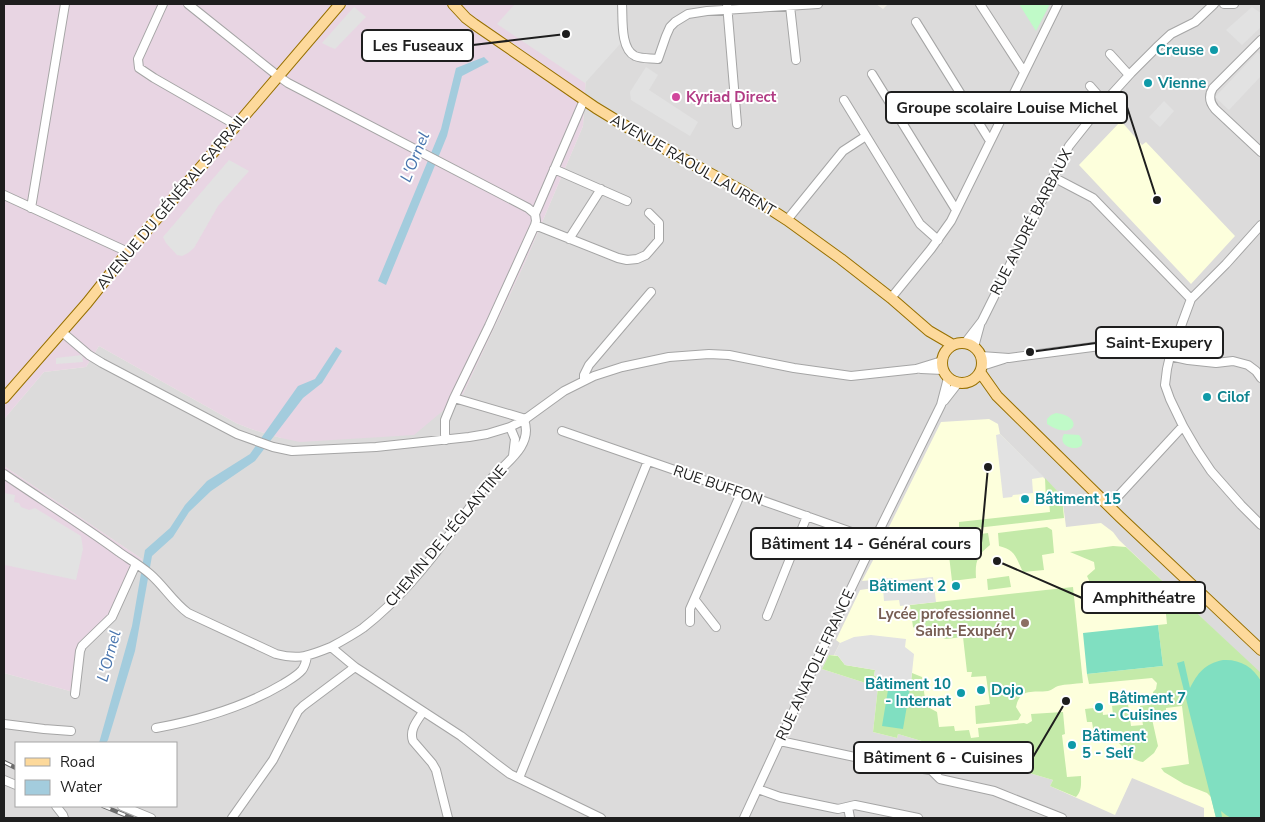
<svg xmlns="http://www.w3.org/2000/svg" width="1265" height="822" font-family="'Nunito Sans',sans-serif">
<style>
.residential{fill:#dcdbdb;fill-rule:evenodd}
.industrial{fill:#e8d5e3}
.education{fill:#fdffdc}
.grass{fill:#c4eaa9}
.park{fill:#c0fac8}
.pitch{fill:#80dfc1}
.parking{fill:#e2e2e2}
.water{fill:#a3ccdd}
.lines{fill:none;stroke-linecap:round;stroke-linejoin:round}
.minor-casing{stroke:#a5a5a5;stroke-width:10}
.major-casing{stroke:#977000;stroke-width:12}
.minor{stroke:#fff;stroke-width:8}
.major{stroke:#fdd99b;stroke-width:10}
.rail-casing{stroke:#6c6c6c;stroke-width:4.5}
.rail{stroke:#fff;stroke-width:2.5;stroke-dasharray:8;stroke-linecap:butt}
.culture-dot{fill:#0f9aa8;stroke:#fff;stroke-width:2}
.hotel-dot{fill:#d1479c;stroke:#fff;stroke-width:2}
.education-dot{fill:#8d6e63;stroke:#fff;stroke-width:2}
.labels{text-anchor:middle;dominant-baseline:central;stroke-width:4;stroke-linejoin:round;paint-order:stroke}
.culture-label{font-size:15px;font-weight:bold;fill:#0d838f;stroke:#fff;text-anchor:start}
.hotel-label{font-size:15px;font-weight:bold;fill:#b23c85;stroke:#fff;text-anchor:start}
.street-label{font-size:15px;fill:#1e1e1e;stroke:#fff}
.education-label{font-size:15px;font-weight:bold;fill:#785e54;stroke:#fff;text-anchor:end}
.water-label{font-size:16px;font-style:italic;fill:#4975ae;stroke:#fff}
.leader{fill:none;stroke:#1e1e1e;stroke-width:2}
.callout-dot{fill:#1e1e1e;stroke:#fff;stroke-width:2}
.callout{fill:#fff;stroke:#1e1e1e;stroke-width:2}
.callout-label{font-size:16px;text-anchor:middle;font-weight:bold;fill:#1e1e1e}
</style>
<rect width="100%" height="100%" fill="#efece4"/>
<path class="residential" d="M590,4H876L883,9L888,4H1261V818H4V673L77,693L81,654L142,559L4,466V419L44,372L86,367L99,346L236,423L251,429L281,438L463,394L526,260L583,126ZM16,743H176V806H16Z"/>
<path class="industrial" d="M4,4H590L583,126L526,260L463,394L414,435L300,442L281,438L251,429L236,423L99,346L86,367L44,372L4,419Z
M4,466L142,559L112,618L83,648L77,693L4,673Z"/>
<path class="education" d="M1121,121L1142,145L1146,142L1235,236L1191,284L1079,165Z
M989,419L998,424L1000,434L1062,496L1066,527L1101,523L1113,532L1119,540L1261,674V818H1204V808L1132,778L1115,815L1050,786L1053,780L898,734L897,738L873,732L878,687L822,669L829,655H834L840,643L836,640L860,590L874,588L873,580L862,581L879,549L892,547L891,532L888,529L941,422Z"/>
<path class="grass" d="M1045,478L1062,496L1064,518L959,530V522L1050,512L1049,501H1046Z
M1047,527L1052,530L1054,553L1042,555L1044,570L1023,572C1016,558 1016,550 999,546L998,533Z
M988,533L990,545C977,555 975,562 976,578L952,581L948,547L963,544L966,536Z
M1113,546L1126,547L1261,673V818H1216L1211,797L1207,793L1184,784L1164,772L1161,768L1189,764L1182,706L1166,708V712L1158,713L1152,719L1158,746L1154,753L1143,762C1128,759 1131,754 1121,745C1114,738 1102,733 1093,728L1092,722H1087L1085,709L1102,707L1103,715L1113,714L1112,706L1128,704L1131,726L1143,725L1140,706L1154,704L1153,692L1156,689L1157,683L1152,678L1089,684L1087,674L1163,666L1158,625L1167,624L1163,584L1097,591L1092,587L1087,576L1095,569L1094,562L1070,552Z
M1009,576L1011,587L988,590L987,579Z
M1073,587L1083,683C1075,684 1066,684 1058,686C1055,687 1052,690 1048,691C1034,693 1020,687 1016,707L1021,715L1018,720L976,724L975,706L990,704L986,676L971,677L972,672H967L963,637L946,639L938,636L930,632L918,630L913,627L910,605Z
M829,655L838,656L845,665L875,670L874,676L911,681L912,673L922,677L926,706L937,712L939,727L954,726L955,731L969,730L971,738L979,737L978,728L1024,723L1027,724L1032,721L1031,714L1063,712L1065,734L1062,735L1067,777L1081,776C1081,784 1082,791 1076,797L1050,786L1053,780L898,734L897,738L873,732L878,687L822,669Z"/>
<path class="park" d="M1019,4H1050L1036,31Z
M1056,413C1086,417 1074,442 1047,424V419L1051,415Z
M1064,434L1079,435C1094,454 1054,451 1064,434Z"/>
<path class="pitch" d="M1158,625L1163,666L1087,674L1083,633Z
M1223,660C1240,659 1253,667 1261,681V818H1231L1226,815L1221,811L1222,817L1216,818L1177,663L1184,661L1190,688C1198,673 1204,664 1223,660Z
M889,684L910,688L903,729L882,726Z"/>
<path class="parking" d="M515,4H617L620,44L585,83L497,24Z
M354,7L366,17L335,49L330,47L322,43Z
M1252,7L1261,13V27L1242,45L1226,30Z
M1258,52L1261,55V76L1229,110L1215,97Z
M646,67L658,75L649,90L698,122L690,136L631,100L630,92Z
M1164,101L1174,111L1160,127L1149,117Z
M229,160L249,171L218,206L194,248L188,253L182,256L177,255L166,243L163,237Z
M82,355L83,362L56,364V358Z
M1000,434L1044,477L1032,479L1033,493L1013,495L1012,497L1003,498L996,435Z
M4,493L15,495L14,502L19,503L21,507L29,510L35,508L81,536L83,549L76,580L5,565L4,567Z
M933,577L936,602L900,606L899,600L884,601L883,588H874L873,580L892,578L894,581Z
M871,635L906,639L905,647L914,654L911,682L874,676L875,670L845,665L838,656L834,655L840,643L854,637Z"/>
<path class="water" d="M484,57L489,62L462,76L447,136L386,285L378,281L441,129L456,68Z
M336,347L342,351L322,383L303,398L255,461L211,491L189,512L173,537L152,556L135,651L108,740L106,743H99L132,626L145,550L170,528L185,505L207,481L250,454L298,386L315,379Z"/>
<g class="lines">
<g class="minor-casing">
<path id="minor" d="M163,4L138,59L139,68L154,78L236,125
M188,4L278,76L288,83L528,208L535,214
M622,4C623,18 620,49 635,56C642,59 651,58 658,59L666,36L670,27L675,22L688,14L707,11L818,4
M727,4L737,124
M980,4L1024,72
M1224,4H1234
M790,6L796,60
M916,22L990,141
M1261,40L1213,88C1208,96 1210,103 1215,109L1261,152
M1110,54L1129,75
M872,74L956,210
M1090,86L1104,102
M844,100L920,224L938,240
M554,169L627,201
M1053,177L1093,198L1191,299
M4,195L128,252
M31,208L65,4
M535,214L584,100
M787,220L843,151L866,136
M535,225L618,258L627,260L637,259L646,255L659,240V223L649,213
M1261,225L1226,264L1191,299L1170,356L1167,369L1165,385L1170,399L1183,426L1197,450L1211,471L1241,505L1261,525
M569,239L601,189
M891,298L931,249L951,221L1058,4
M62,332L89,355L102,363L237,434L273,447L292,451L376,447L469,437L487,434L510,427L524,420L564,391L594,376L622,367L669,357L709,354L729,355L794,368L851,376L916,369L942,361
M965,343L982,321L1069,146L1100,107L1131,73L1156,48L1171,34L1195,22L1214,4
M974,347L980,325
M981,356L1009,358L1108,345H1128L1147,346L1170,356L1188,360L1216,363L1233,361L1248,365L1256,371L1261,378
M982,366L1004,359
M921,369L943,370
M584,380V375L589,365L651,292
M454,398L526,419
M944,401L958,383
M510,427L515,439L513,456
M562,431L741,493L874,540
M446,440L445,434V420L454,398L489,326L535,225L536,221L535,214
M4,474C42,500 81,524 119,552C129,559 141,566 150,574C164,586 173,602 188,613L276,654C299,660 309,656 331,647L355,667L461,736L494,762L510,774L601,818
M1109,506L1183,426
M695,600L716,627
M767,616L807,516
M690,622V609L741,493
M331,647C342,641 353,635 363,628C398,601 427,565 453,530C466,514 476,497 489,481C504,464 534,446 524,420
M75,694L80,651L82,646L112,617L136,564
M423,712C417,721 409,730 413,741L432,763L436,770L448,818
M4,724L44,729L71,731
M156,728C199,720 246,706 283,684C289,680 297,676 302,670C305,666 306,662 307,656
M780,741L892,765L931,770L940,779L994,791L1062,818
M519,778L648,461
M4,780L16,785
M758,789L780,797L838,809L855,805L918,818
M56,806L63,815L64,818
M122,806L151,818
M848,807L850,818
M232,818L273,760L298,711L303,706L355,667
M744,818L818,658L868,553L941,405L948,378"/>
</g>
<g class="major-casing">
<path id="major" d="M453,4L466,18L474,24L596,108L647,139L744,192L787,220L841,259L891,298L929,331L953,345
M942 363a20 20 0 1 1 40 0a20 20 0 1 1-40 0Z
M980,372L997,396L1120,517L1261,650
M4,398L87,303L118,264L340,4"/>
</g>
<use href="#minor" class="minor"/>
<use href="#major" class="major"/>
<g class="rail-casing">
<path id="rail" d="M4,762L16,768
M103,806L132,818"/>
</g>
<use href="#rail" class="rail"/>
</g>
<g class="culture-dot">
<circle cx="1214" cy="50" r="5"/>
<circle cx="1148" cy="83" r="5"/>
<circle cx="1207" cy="397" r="5"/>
<circle cx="1025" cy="499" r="5"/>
<circle cx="956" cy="586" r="5"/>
<circle cx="981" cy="690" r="5"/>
<circle cx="961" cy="693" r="5"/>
<circle cx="1099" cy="707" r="5"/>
<circle cx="1072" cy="745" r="5"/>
</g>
<circle class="hotel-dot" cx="676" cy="97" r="5"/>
<circle class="education-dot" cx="1025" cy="623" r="5"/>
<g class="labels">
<g class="culture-label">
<text x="1204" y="50" text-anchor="end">Creuse</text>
<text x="1158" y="83">Vienne</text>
<text x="1217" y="397">Cilof</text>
<text x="1035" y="499">Bâtiment 15</text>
<text x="946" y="586" text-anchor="end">Bâtiment 2</text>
<text x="951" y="684" text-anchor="end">Bâtiment 10<tspan x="951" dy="17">- Internat</tspan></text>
<text x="991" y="690">Dojo</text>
<text x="1109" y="698">Bâtiment 7<tspan x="1109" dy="17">- Cuisines</tspan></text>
<text x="1082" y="736">Bâtiment<tspan x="1082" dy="17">5 - Self</tspan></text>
</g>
<g class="hotel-label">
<text x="686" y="97">Kyriad Direct</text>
</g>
<g class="street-label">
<text transform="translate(693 165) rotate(30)">AVENUE RAOUL LAURENT</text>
<text transform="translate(172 201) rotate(-50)">AVENUE DU GÉNÉRAL SARRAIL</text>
<text transform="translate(1031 222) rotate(-63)">RUE ANDRÉ BARBAUX</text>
<text transform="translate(718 485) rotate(19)">RUE BUFFON</text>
<text transform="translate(446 536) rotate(-50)">CHEMIN DE L'ÉGLANTINE</text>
<text transform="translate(815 665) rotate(-65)">RUE ANATOLE FRANCE</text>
</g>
<g class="education-label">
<text x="1015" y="614">Lycée professionnel<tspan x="1015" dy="17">Saint-Exupéry</tspan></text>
</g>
<g class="water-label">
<text transform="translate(415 157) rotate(-68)">L'Ornel</text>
<text transform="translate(109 656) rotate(-75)">L'Ornel</text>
</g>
</g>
<path class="leader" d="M566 34L473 45M1157 200L1127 107M1030 352L1096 343M988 467L981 543M997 561L1082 598M1066 701L1033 757"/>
<g class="callout-dot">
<circle cx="566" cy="34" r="5"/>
<circle cx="1157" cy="200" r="5"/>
<circle cx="1030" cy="352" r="5"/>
<circle cx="988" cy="467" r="5"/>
<circle cx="997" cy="561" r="5"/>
<circle cx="1066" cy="701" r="5"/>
</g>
<g class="callout">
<rect x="362" y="30" width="111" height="31" rx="5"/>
<rect x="886" y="92" width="241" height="31" rx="5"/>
<rect x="1096" y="327" width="127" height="31" rx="5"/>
<rect x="751" y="528" width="230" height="31" rx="5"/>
<rect x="1082" y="582" width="123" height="31" rx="5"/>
<rect x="854" y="742" width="179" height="31" rx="5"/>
</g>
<g class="callout-label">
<text x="418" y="51">Les Fuseaux</text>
<text x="1007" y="113">Groupe scolaire Louise Michel</text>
<text x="1159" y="348">Saint-Exupery</text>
<text x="866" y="549">Bâtiment 14 - Général cours</text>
<text x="1144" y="603">Amphithéatre</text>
<text x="943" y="763">Bâtiment 6 - Cuisines</text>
</g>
<rect width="1265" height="822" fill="none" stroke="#1e1e1e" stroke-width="10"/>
<rect x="15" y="742" width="162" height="65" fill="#ffffff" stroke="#a5a5a5"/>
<rect x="25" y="758" width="25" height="8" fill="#fdd99b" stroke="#a5a5a5"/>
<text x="60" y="767" font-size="15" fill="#1e1e1e">Road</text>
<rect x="25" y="780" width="25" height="15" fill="#a3ccdd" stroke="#a5a5a5"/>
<text x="60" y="792" font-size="15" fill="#1e1e1e">Water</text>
</svg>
